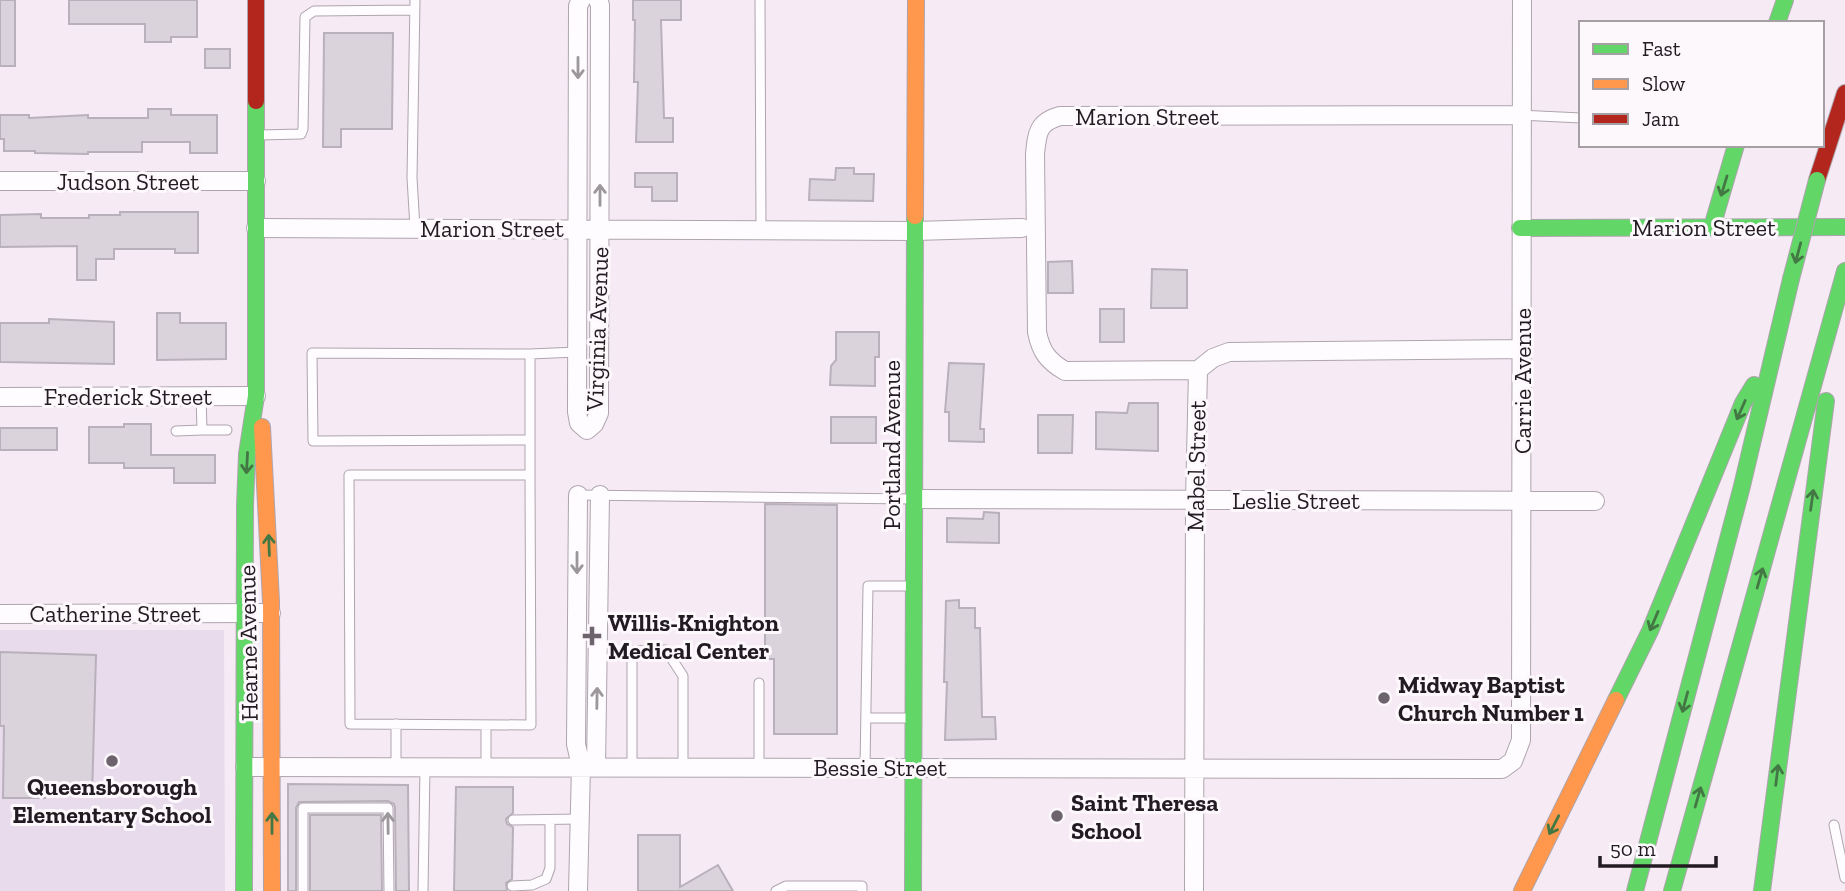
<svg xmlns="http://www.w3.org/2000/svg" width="1845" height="891" font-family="'Zilla Slab',serif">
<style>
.education{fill:#e8dbeb}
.building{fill:#dbd3dc;stroke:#b8b0ba;stroke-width:2}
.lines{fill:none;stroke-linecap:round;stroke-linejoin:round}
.lane-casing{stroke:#aea5ae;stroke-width:11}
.street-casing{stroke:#aea5ae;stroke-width:20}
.fast-casing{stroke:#aea5ae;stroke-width:18}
.slow-casing{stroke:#aea5ae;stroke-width:18}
.jam-casing{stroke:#aea5ae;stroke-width:18}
.lane{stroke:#fefcfe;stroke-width:9}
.street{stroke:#fefcfe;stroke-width:18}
.fast{stroke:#63d668;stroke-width:16}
.slow{stroke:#ff974d;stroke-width:16}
.jam{stroke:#b3261e;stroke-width:16}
.fast-bridge-casing{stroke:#aea5ae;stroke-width:18;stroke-linecap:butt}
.fast-bridge{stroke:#63d668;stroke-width:16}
.oneway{stroke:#9b979b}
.oneway2{stroke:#437845}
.poi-dot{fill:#6d636c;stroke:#fdf8fc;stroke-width:2.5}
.labels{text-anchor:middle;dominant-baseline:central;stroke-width:6;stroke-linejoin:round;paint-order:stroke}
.street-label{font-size:24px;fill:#231b22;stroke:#fdf8fc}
.poi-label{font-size:24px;font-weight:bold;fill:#231b22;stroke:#fdf8fc;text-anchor:start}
</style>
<rect width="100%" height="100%" fill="#f6eaf5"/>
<path class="education" d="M0,630H224L225,891H0Z"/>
<path class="building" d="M0,0H15V66H0Z
M69,0H197V37H171V42H145V24H69Z
M633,0H681V20H661L664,118H673V142H636L638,82H634L635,20H633Z
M324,33H393L392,129H341V147H323Z
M205,49H230V68H205Z
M148,109H171V115H217V153H190V142H142V152H88V154L35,153V151H4V139H0V115H29V118L88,115V118H148Z
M836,168H854V174H874L873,201L809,200L810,179L835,180Z
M635,173H677V201H652V187H635Z
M120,212H198V253H175V249H114V259H96V280H77V246L0,247V215L41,214V218H89V215H120Z
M1072,261L1073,293H1048V262Z
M1152,269L1187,270V308H1151Z
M1100,309H1124V342H1100Z
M157,313H180V323H226V359L157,360Z
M49,319L114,322V364L0,362V323H49Z
M836,332H879V357H875V386L830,385L831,366L836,360Z
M949,363L984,364L980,429H984V442L949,441V412H945Z
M1129,403H1158V451L1096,449V412L1127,413Z
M1038,415H1073L1072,453H1038Z
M831,417H876V443H831Z
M124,424H151V455H215V483H174V468H124V463H89V427H124Z
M0,428H57V450H0Z
M765,504L837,505V734H774V659H765Z
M984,512L999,513V543L947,542V518L983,519Z
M959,600V608H975V628H980L982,717H995L996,739L945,740L947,682H944L946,601Z
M0,652L96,655L92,796L45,795V798H3L4,726H0Z
M288,784L408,785L409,891H396L395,808L394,804L388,801L299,802L296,808V891H288Z
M456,787H513V813L506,819L507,824L513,827L512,879L506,883L507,891H454Z
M310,815H381L382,891H310Z
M638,835H680V887L718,865L733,891H638Z"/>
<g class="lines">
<g class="lane-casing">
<path id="lane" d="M415,0L412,178L415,228
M760,0L761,230
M1521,115L1581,118
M259,135L301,134L303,129L305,17L314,11L414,10
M530,354L577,352
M201,396L202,430H227
M176,431L202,430
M530,440L313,441L312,353L530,354V475
M349,475H530L531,725L350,724Z
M578,495L912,499
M867,718H911
M396,724V767
M486,767V725
M632,767V651L666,650L683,676V767
M759,767V683
M865,767L868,586H912
M513,820L580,819
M1834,825L1845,878
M512,886L532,885L546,879L550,868V820
M303,891V808H388L389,891
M423,891L425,767
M776,891L786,886H862V891"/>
</g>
<g class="street-casing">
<path id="street" d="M581,0L578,6L577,412L579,423L587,430L594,424L599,413L600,5L598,0
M0,181H256
M256,228L915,231L1022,228
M1198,370L1065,371C1048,361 1041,352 1037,332L1035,154C1037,133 1038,122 1060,116L1521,115
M0,397L256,396
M578,495L576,744L581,766L578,891
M914,499L1595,501
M0,614L271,613
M245,767L1502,769L1513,761L1521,740L1522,0
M596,767L600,495
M1194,891L1195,500L1198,370L1213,358L1229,352L1522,349"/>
</g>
<g class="fast-casing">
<path id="fast" d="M1777,23L1785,0
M1712,227L1736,145
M1520,228L1845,227
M1616,700L1650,631L1743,403L1754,385
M244,891L245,505L247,454L256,396V101
M913,891L915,216
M1635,891L1742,486L1791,279
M1672,891L1845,271
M1762,891L1826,401"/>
</g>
<g class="slow-casing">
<path id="slow" d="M915,216L916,0
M262,427L271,601L272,891
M1522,891L1616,700"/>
</g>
<g class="jam-casing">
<path id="jam" d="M256,0V101
M1817,180L1845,93"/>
</g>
<use href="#lane" class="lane"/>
<use href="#street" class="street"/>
<use href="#fast" class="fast"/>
<use href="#slow" class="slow"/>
<use href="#jam" class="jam"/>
<g class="fast-bridge-casing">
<path id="fast-bridge" d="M1791,279L1817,180"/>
</g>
<use href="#fast-bridge" class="fast-bridge"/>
</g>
<defs><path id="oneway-shaft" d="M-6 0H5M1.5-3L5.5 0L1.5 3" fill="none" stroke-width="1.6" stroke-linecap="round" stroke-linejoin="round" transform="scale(1.75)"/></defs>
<g class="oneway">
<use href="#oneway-shaft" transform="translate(578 68) rotate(90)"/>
<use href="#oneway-shaft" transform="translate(600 195) rotate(-90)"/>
<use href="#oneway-shaft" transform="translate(577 563) rotate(90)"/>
<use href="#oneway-shaft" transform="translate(597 698) rotate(-89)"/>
<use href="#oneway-shaft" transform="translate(388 823) rotate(-91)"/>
</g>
<g class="oneway2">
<use href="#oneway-shaft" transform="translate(1724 186) rotate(107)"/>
<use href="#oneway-shaft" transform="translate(1798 253) rotate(105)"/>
<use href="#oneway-shaft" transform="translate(1741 410) rotate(114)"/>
<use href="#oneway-shaft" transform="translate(247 463) rotate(93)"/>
<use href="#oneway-shaft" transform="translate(1812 500) rotate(-82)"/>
<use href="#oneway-shaft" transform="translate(269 545) rotate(-92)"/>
<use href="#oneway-shaft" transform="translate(1760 578) rotate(-74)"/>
<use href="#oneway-shaft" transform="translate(1654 621) rotate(113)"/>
<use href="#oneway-shaft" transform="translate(1685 702) rotate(105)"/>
<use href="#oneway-shaft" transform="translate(1777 775) rotate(-83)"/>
<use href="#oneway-shaft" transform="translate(1698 797) rotate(-74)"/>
<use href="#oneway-shaft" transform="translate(272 823) rotate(-90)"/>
<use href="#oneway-shaft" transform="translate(1554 825) rotate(117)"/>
</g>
<g class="poi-dot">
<path d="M588.5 625.5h7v7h7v7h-7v7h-7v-7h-7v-7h7z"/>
<circle cx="1384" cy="698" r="7"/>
<circle cx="112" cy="761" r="7"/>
<circle cx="1057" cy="816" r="7"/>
</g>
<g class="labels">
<g class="street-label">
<text x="1147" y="116">Marion Street</text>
<text x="128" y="181">Judson Street</text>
<text x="1704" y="227">Marion Street</text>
<text x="492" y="228">Marion Street</text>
<text transform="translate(597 329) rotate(-88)">Virginia Avenue</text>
<text transform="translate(1522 381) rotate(-90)">Carrie Avenue</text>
<text x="128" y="396">Frederick Street</text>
<text transform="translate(891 445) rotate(-90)">Portland Avenue</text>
<text transform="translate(1196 466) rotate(-89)">Mabel Street</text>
<text x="1296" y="500">Leslie Street</text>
<text x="115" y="613">Catherine Street</text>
<text transform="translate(248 643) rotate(-91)">Hearne Avenue</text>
<text x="880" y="767">Bessie Street</text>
</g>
<g class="poi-label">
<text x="608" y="622">Willis-Knighton<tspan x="608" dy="28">Medical Center</tspan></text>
<text x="1398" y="684">Midway Baptist<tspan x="1398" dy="28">Church Number 1</tspan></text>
<text x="112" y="786" text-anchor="middle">Queensborough<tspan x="112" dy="28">Elementary School</tspan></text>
<text x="1071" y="802">Saint Theresa<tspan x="1071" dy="28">School</tspan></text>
</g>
</g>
<rect x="1579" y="21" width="245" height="126" fill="#fdf8fc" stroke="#a6a0a5" stroke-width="2"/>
<rect x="1593" y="44" width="35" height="10" fill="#63d668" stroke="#a6a0a5" stroke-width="2"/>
<text x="1642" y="56" font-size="21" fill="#231b22">Fast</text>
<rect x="1593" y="79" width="35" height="10" fill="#ff974d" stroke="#a6a0a5" stroke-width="2"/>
<text x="1642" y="91" font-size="21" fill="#231b22">Slow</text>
<rect x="1593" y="114" width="35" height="10" fill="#b3261e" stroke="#a6a0a5" stroke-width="2"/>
<text x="1642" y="126" font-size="21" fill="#231b22">Jam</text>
<path d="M1600 856v10h116v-10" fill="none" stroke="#231b22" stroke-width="3.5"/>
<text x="1610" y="856" font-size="21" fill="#231b22" stroke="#fdf8fc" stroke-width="5" paint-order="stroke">50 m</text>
</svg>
